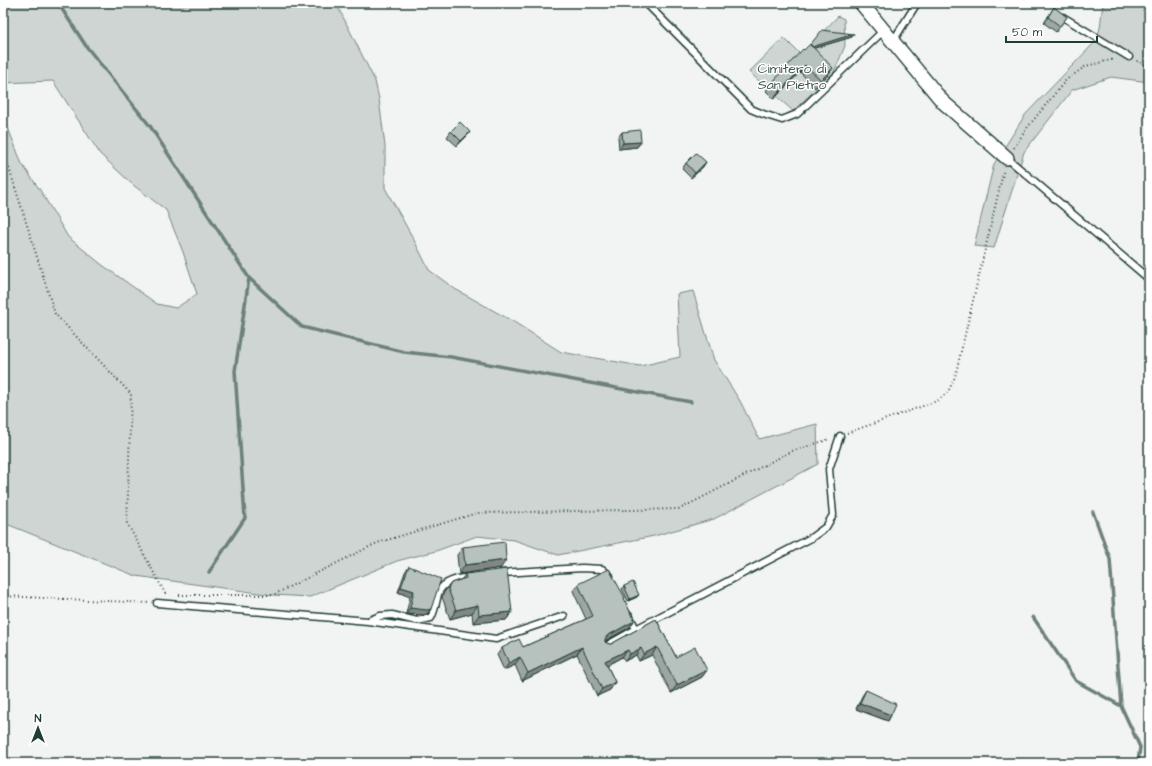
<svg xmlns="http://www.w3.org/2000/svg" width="1152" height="766" font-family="'Architects Daughter',sans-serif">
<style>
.green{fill:#ced5d3;stroke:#768984}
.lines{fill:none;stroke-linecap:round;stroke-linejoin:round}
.stream{stroke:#6d807b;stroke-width:3.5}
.lane-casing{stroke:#1f3d34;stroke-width:9}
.street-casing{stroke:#1f3d34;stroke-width:16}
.path{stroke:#1f3d34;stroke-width:2;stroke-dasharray:1 3;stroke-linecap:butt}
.lane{stroke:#fff;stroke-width:6}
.street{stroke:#fff;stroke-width:13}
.wall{fill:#9da6a3;stroke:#1f3d34}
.shaded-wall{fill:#808784;stroke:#1f3d34}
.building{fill:#b7c1bd;stroke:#1f3d34}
.labels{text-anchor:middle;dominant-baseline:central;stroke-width:3;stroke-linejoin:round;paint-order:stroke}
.park-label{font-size:14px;fill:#425b54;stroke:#fff}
</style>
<rect width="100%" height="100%" fill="#f2f3f3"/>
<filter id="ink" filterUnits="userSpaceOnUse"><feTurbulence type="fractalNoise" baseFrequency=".025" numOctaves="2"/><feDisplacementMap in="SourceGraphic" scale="8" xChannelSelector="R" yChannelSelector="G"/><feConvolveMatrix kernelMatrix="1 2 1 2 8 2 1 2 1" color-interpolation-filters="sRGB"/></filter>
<g filter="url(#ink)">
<path class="green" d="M3,3H336L375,81L379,99L385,146V188L414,240L429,270L455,289L514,322L561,352L640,366L680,357L677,294L693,291L714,360L740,401L759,439L817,424L818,464L714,519L654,536L558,555L514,540L477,536L436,551L397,561L310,597L273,595L136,576L4,523L3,115L22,164L40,190L68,237L101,264L157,304L176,308L197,294L183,252L166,210L133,185L100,154L53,81L3,83Z
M1103,3H1149V82L1111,77L1072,90L1024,152L994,248L974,246L994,164L1025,115L1096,41L1100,28Z
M838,16L844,19L845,46L834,72L793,111L749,72L784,38L801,55Z"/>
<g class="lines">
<path class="stream" d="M58,3L86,46L150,126L249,278L302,327L404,352L451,357L691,402
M1093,512L1110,559L1121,706L1140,747L1138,763
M209,572L245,518L235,371L249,278
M1033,617L1076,681L1121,706"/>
<g class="lane-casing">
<path id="lane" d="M646,3L751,109L763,114L782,120L797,114L884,30
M1063,17L1129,57
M893,41L917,3
M1007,158L1149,279
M501,573L582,568L602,569L610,576
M157,603L368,621L496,639L564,616
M629,615L636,629L811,538L826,527L833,515L829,469L840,436
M368,621L380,616L392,615L417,621L431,618C435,610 436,602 438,594C442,581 459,578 470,577
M604,647L636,629"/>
</g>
<g class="street-casing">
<path id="street" d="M861,3L943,102L1007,158"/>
</g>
<path class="path" d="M1139,3L1149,18
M1137,61L1149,67
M1014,148L1027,128L1066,80L1086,66L1115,59
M3,149L55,314L131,394L127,523L166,595
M847,433L937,401L948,392L955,377L1004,169
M179,595H273L377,543L477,513L680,509L792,451L830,439
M3,596L150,603"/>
<use href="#lane" class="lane"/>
<use href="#street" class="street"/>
</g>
<path class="wall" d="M1054,7L1067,17L1056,32L1044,23Z
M854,34L852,37L814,48L828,75L815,88L800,72L774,99L766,91L771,84L804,50Z
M451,131L470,132L466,137L457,146L447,137Z
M622,132L641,142L637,147L619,149L618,137Z
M706,162L702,168L691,178L682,169L686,163Z
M463,547L501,568L459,574L457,555Z
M409,566L431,609L427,614L423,615L406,614L410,597L398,592L405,572Z
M465,574L512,612L506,620L473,623L472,613L450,619L442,597L445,591L451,583L462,579Z
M578,584L625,598L624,599L634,621L629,628L605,641V642L609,644H611L656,619L676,657L707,670L702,677L671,693L652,655L639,661L636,655L625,661L622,657L607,665L615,682L610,690L597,696L577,654L522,681L515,665L504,670L497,655L502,648L523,647L586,619L573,591Z
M624,586L637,597L628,601L622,589Z
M866,690L891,715L888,721L856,709L862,696Z"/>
<path class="shaded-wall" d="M854,34L852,37L805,51L807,48Z
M805,65L800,72L774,99L779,92Z
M833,68L828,75L815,88L821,80Z
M470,132L466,137L457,146L461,141Z
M641,142L637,147L619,149L623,143Z
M706,162L702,168L691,178L695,173Z
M506,560L501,568L459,574L465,565Z
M401,587L414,591L410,597L398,592Z
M639,595L637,597L628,601L630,599Z
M478,605L472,613L450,619L456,610Z
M410,608L431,609L427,614L423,615L406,614Z
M512,612L506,620L473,623L479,615Z
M634,621L629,628L601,643L607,636Z
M582,647L577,654L522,681L528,673Z
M657,647L652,655L639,661L644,654Z
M641,648L636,655L625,661L630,654Z
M628,650L622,657L600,669L605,661Z
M520,657L515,665L504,670L509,663Z
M707,670L702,677L671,693L677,685Z
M615,682L610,690L597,696L602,689Z
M860,703L891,715L888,721L856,709Z"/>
<path class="building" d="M1054,7L1067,17L1060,26L1048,17Z
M822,30L854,34L812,47L810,45Z
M810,44L833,68L821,80L805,65L779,92L771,84L803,49L804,50Z
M460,122L470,132L461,141L451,131Z
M640,130L641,142L623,143L622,132Z
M696,153L706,162L695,173L686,163Z
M505,542L506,560L465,565L463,547Z
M409,566L441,579L431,609L427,610L410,608L414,591L401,587Z
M507,569L512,612L479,615L478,605L456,610L448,589L451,583L466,578L465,574Z
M609,569L625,598H624L634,621L607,636L605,639V642L609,644H611L656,619L676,657L695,647L707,670L677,685L657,647L644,654L641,648L630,654L628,650L605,661L615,682L602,689L582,647L528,673L520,657L509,663L502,648L519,639L523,647L593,616L578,584Z
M633,582L639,595L630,599L624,586Z
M866,690L896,704L891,715L860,703Z"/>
</g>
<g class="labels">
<g class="park-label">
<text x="792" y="69">Cimitero di<tspan x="792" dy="16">San Pietro</tspan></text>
</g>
</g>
<rect width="1152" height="766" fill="none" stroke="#fff" stroke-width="16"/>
<rect x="8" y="8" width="1136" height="750" fill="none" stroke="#1f3d34" stroke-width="1.5" filter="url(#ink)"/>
<g transform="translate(38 728)" stroke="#ffffff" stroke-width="3" paint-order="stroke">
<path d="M0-3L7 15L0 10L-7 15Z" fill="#1f3d34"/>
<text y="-6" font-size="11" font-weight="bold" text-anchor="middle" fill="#1f3d34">N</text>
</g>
<path d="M1006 36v6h91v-6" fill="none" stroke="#1f3d34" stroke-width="2"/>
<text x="1012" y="36" font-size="12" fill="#1f3d34" stroke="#ffffff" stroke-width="3" paint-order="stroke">50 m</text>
</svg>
